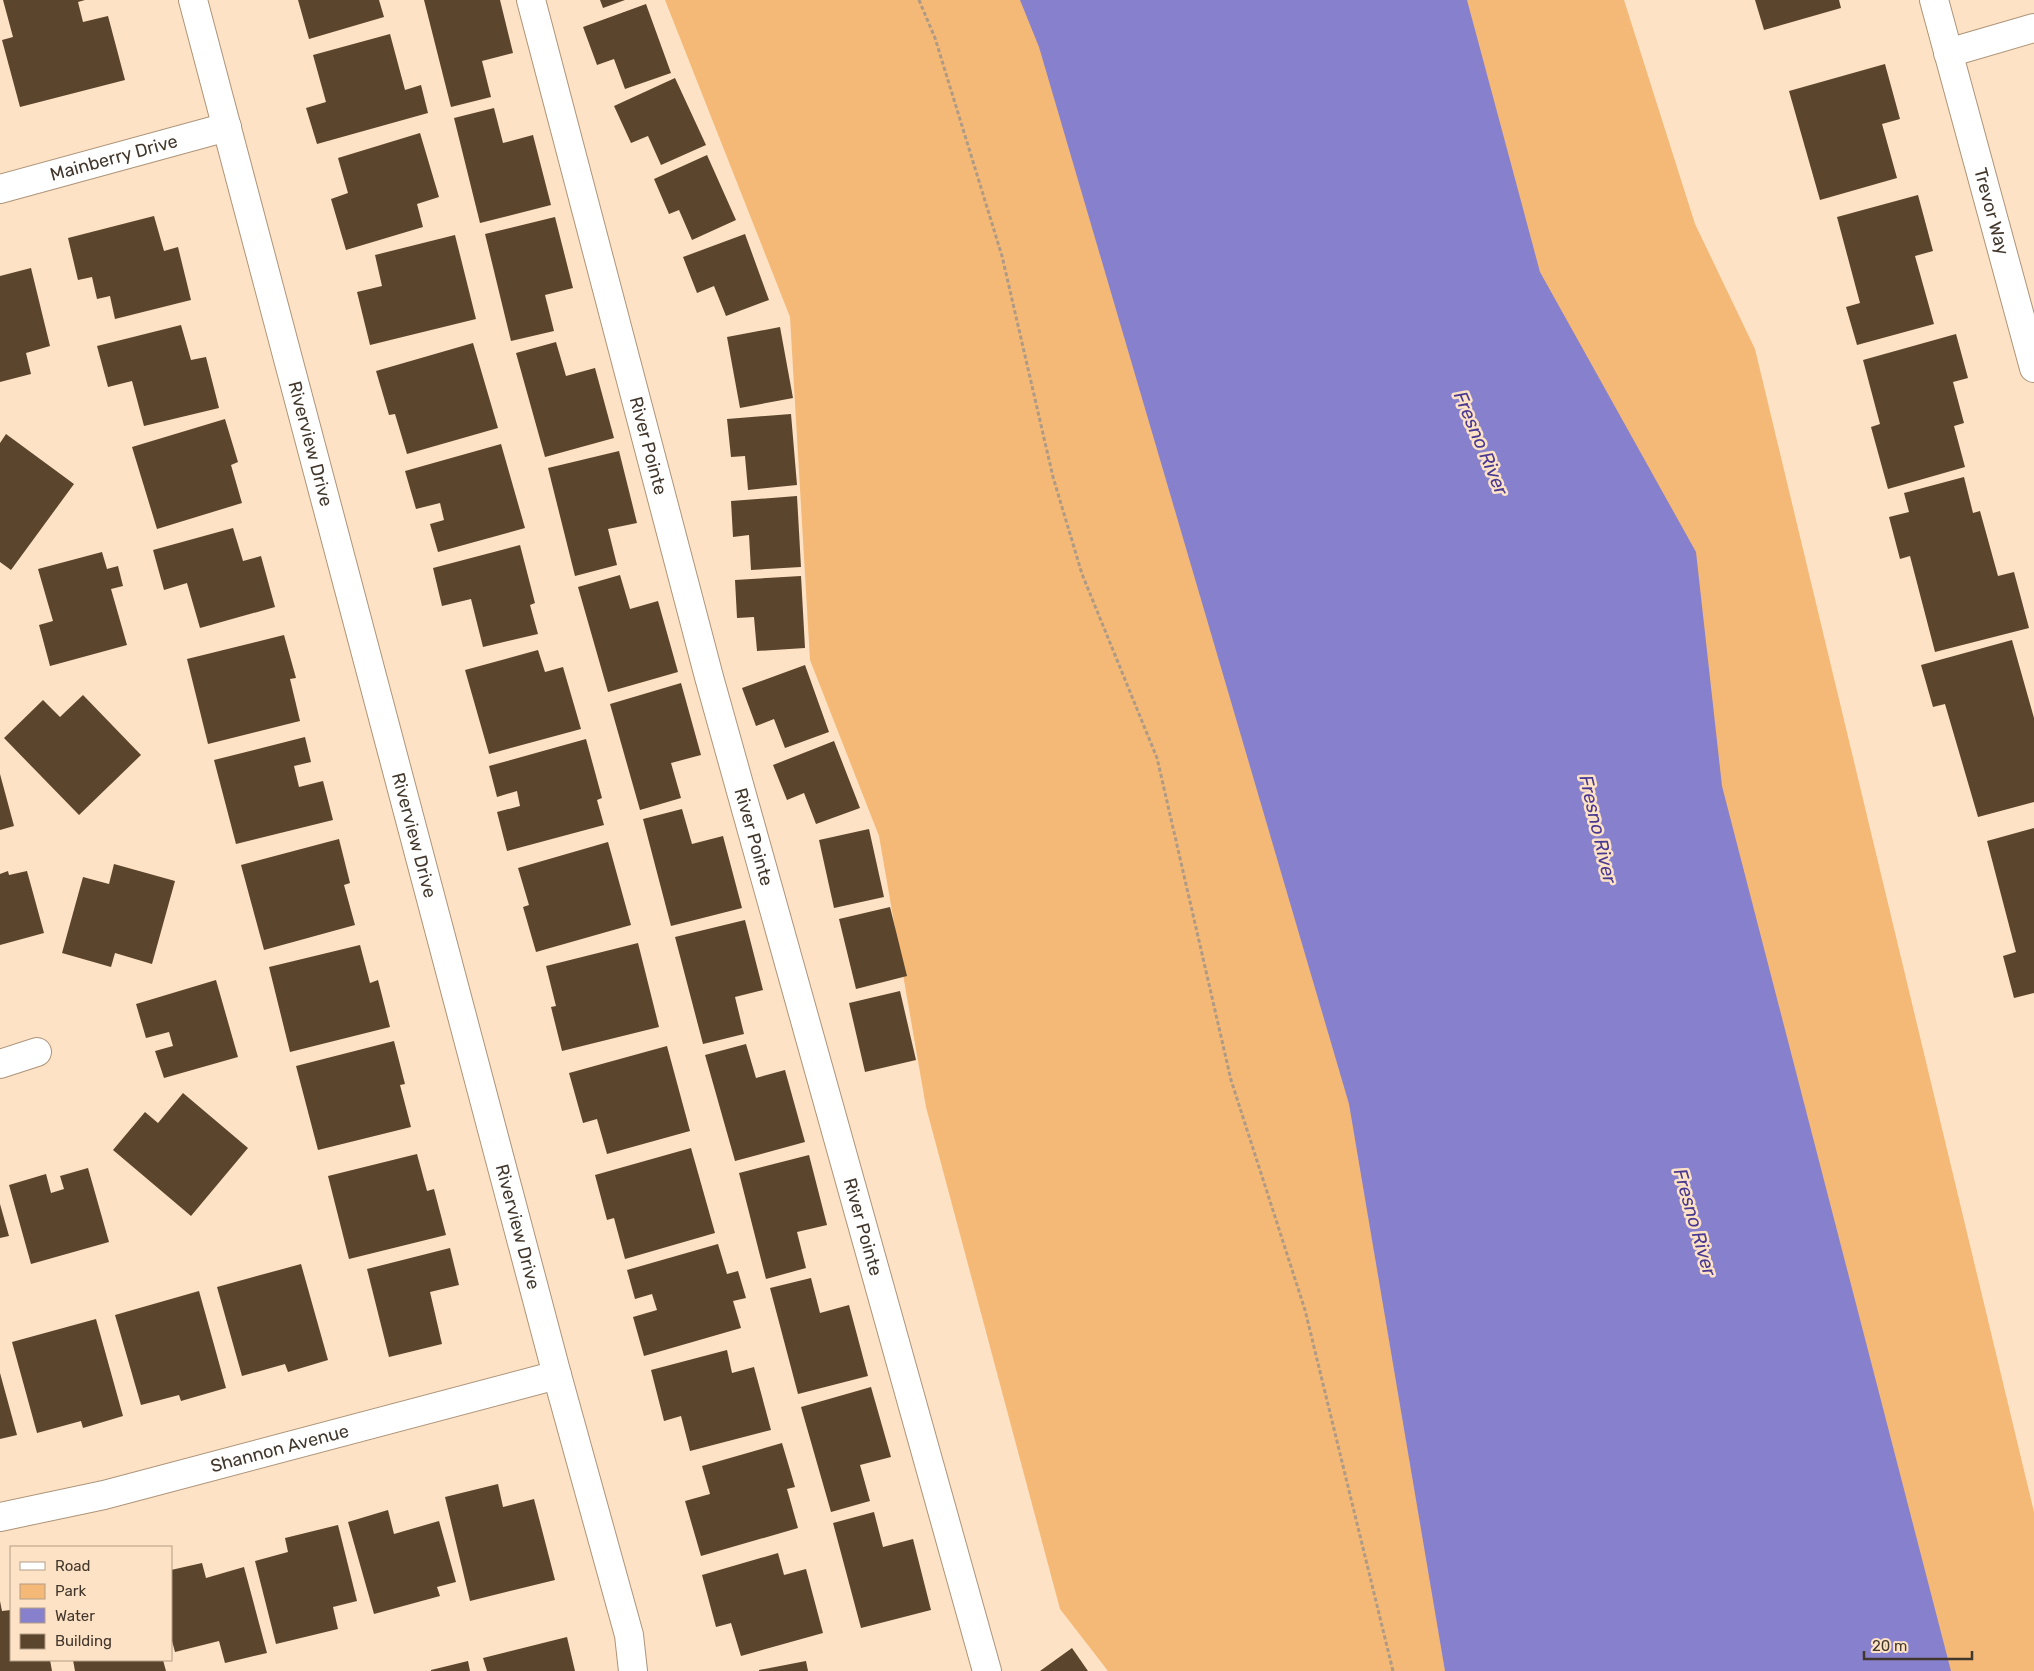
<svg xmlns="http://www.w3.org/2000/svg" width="2034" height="1671" font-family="Rubik,sans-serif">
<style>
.green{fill:#f4b977}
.water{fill:#8780cc}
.building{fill:#5b452c}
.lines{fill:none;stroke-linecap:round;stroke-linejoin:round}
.minor-casing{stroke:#ad9479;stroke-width:30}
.path{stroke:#af9a85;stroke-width:3;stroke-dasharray:4 2.5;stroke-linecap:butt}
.minor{stroke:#fff;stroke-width:28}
.labels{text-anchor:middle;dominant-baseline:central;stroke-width:5;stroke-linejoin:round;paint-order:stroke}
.street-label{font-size:18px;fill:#42372c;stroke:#fde2c5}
.water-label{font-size:19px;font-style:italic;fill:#483892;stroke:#fde2c5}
</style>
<rect width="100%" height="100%" fill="#fde2c5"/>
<path class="green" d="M665,0H1624L1695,224L1755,349L2034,1512V1671H1108L1060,1609L926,1107L879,836L810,660L790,317Z"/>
<path class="water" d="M1020,0H1467L1540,272L1696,552L1722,786L1951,1671H1445L1349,1104L1039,47Z"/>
<path class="building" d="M3,0H85L78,2L83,22L108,16L125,80L20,107L2,40L13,37Z
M298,0H379L384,17L309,39Z
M424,0H500L513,53L482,61L491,97L451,107Z
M600,0H625L603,8Z
M1755,0H1839L1841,8L1764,30Z
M646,4L671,73L625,89L614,59L597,65L583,27Z
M390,34L405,90L421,85L428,113L317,144L306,108L326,102L313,55Z
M1885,64L1900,119L1882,124L1897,178L1820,200L1789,91Z
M675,78L706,145L661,165L648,136L631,143L614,106Z
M494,108L503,143L533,135L551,205L480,223L454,118Z
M420,133L439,197L417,204L423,227L346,250L331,199L348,193L338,158Z
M707,155L736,220L692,240L679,210L669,214L654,179Z
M1918,195L1933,251L1915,256L1934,324L1857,345L1846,307L1860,303L1837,217Z
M154,216L164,251L178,247L191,300L115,319L110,296L97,299L92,277L78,280L68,238Z
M555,217L573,288L545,295L554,331L511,341L485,234Z
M745,234L769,300L726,316L714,286L697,293L683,257Z
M455,235L476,319L370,345L357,292L382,286L375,255Z
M31,268L50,346L26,353L31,374L0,382V276Z
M181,325L191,360L206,357L219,408L144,426L132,381L108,387L97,346Z
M780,327L793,398L740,408L727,337Z
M1956,334L1968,378L1953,382L1964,423L1954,426L1965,467L1888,489L1871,427L1880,424L1863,360Z
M556,342L566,376L595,368L614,438L545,457L516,353Z
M473,343L498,428L407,454L395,414L389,415L376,371Z
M791,414L797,485L748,490L745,456L731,457L727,419Z
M225,419L238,462L231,465L242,503L157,529L132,447Z
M6,434L74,484L11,570L0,562V443Z
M501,444L525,528L438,552L430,524L444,520L440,503L416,509L405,471Z
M619,451L637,523L608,529L617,565L575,576L548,468Z
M1964,477L1973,513L1980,511L1998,576L2014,572L2029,628L1935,652L1910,556L1900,559L1889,517L1909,512L1904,493Z
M797,496L801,567L751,570L749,535L733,537L731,501Z
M233,528L243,561L261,556L275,607L200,628L187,583L164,590L153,550Z
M520,545L535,603L530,605L538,634L483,647L471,599L442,606L433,568Z
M102,552L107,569L118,566L123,586L111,589L127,645L50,666L39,625L53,621L38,569Z
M620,575L630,609L658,601L678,672L608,692L578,587Z
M801,576L805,648L757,651L754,617L737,618L735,580Z
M284,635L296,678L290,679L300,721L208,744L187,659Z
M2012,640L2034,718V802L1978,817L1945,704L1933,707L1921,665Z
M538,650L545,672L563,667L581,729L489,754L465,670Z
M805,665L829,732L785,748L774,719L756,726L742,688Z
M681,683L701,755L671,763L681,798L640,810L610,704Z
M83,695L141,755L79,815L4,738L43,700L60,717Z
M305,737L311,762L294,766L299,787L323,781L333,820L236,844L214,760Z
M586,739L602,798L597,800L604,825L507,851L497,812L520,806L517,791L497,797L489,766Z
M834,741L860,808L816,824L804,793L787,800L773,765Z
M0,774L14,826L0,830Z
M682,809L692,844L723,836L742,908L671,926L643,819Z
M2034,828V993L2014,998L2003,956L2016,952L1987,841Z
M869,829L884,897L834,908L819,840Z
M339,839L350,883L344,885L355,925L264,950L241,865Z
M608,842L631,925L536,952L523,907L529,905L518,868Z
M114,864L175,881L152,964L115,953L111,967L62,953L83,877L109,884Z
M8,871L9,875L27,871L44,933L0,945V874Z
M890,907L907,976L856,989L839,919Z
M745,920L763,990L735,997L744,1034L703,1044L675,937Z
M638,943L659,1027L562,1051L551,1007L556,1006L546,966Z
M360,945L370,983L378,980L390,1027L290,1052L269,967Z
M216,980L238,1057L164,1078L155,1051L173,1046L169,1032L146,1038L136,1004Z
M900,991L916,1060L865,1072L849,1003Z
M394,1041L405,1084L400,1085L411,1127L318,1150L296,1066Z
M746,1044L756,1078L785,1070L805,1142L735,1161L705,1055Z
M667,1046L690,1131L607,1154L597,1119L583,1123L569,1073Z
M183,1093L248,1148L191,1216L113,1150L145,1112L158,1123Z
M691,1148L715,1233L625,1259L614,1218L607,1220L595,1175Z
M417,1154L427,1191L434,1189L446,1235L349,1259L328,1176Z
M809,1155L827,1225L797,1232L806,1268L766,1279L739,1173Z
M88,1168L109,1242L31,1264L9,1185L46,1174L51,1193L64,1189L60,1176Z
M0,1204L9,1236L0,1238Z
M718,1244L727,1274L738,1271L746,1298L733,1301L741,1328L644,1356L633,1317L657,1310L652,1294L635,1299L627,1270Z
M450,1248L459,1285L430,1292L442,1344L389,1357L367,1269Z
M301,1264L328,1360L288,1372L285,1364L242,1376L217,1287Z
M811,1278L820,1313L849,1305L868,1376L798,1394L770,1288Z
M199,1291L226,1388L181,1401L179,1395L141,1405L115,1315Z
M96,1319L123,1416L83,1428L81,1421L37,1433L12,1342Z
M727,1350L732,1373L754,1367L771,1430L690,1451L681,1416L664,1421L651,1370Z
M0,1373L17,1435L0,1439Z
M871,1387L891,1457L860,1465L870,1501L831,1512L801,1407Z
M782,1443L795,1487L787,1489L798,1528L701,1556L685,1501L710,1494L702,1466Z
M498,1484L503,1507L534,1499L555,1580L470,1601L445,1497Z
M388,1510L394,1534L439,1521L456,1582L437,1587L440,1596L374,1614L348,1522Z
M874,1512L883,1547L913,1539L931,1610L861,1628L833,1523Z
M338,1525L357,1601L333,1607L338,1629L276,1644L255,1561L288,1552L285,1538Z
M778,1553L784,1575L806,1569L823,1633L741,1656L731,1623L716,1627L702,1575Z
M202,1563L206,1578L244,1567L267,1653L225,1663L219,1641L175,1652L171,1637V1570Z
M0,1601L2,1611L11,1610V1660H50L52,1671H0Z
M567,1637L575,1671H487L483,1658Z
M1072,1648L1088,1671H1040Z
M73,1660H163L166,1671H75Z
M468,1661L470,1671H431V1670Z
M806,1661L808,1671H759V1670Z"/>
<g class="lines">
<g class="minor-casing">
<g id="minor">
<path id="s1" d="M193,0L557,1375L629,1635L633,1671"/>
<path id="s2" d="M531,0L709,677L987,1671"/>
<path id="s3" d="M1934,0L2034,368"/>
<path d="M1948,53L2034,28"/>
<path id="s4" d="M0,189L227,127"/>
<path d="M0,1064L37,1052"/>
<path id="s5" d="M0,1517L104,1495L557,1375"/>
</g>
</g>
<path class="path" d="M919,0L935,38L1002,256L1053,477L1082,574L1157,758L1231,1080L1305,1310L1393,1671"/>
<use href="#minor" class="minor"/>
</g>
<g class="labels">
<g class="street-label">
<text stroke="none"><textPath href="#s4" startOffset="118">Mainberry Drive</textPath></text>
<text stroke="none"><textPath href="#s3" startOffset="219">Trevor Way</textPath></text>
<text stroke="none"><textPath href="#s1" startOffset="459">Riverview Drive</textPath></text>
<text stroke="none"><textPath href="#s2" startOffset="461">River Pointe</textPath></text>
<text stroke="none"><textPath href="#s1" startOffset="864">Riverview Drive</textPath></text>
<text stroke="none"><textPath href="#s2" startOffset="866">River Pointe</textPath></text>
<text stroke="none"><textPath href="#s1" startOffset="1269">Riverview Drive</textPath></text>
<text stroke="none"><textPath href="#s2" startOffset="1271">River Pointe</textPath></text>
<text stroke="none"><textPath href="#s5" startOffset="288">Shannon Avenue</textPath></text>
</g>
<g class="water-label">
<text transform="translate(1481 443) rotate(67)">Fresno River</text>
<text transform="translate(1598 829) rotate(77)">Fresno River</text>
<text transform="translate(1695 1222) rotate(74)">Fresno River</text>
</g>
</g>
<rect x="10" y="1546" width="162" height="115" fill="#fde2c5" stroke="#b29e88"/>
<rect x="20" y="1562" width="25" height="8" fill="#ffffff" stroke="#b29e88"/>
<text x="55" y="1571" font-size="15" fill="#42372c">Road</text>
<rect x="20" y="1584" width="25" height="15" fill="#f4b977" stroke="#b29e88"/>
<text x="55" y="1596" font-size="15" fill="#42372c">Park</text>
<rect x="20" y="1608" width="25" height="15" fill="#8780cc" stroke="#b29e88"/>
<text x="55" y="1621" font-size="15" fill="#42372c">Water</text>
<rect x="20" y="1634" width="25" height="15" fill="#5b452c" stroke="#b29e88"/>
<text x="55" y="1646" font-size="15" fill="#42372c">Building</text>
<path d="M1864 1651v8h108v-8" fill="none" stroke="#42372c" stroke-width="2.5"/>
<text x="1872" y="1651" font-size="15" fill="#42372c" stroke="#fde2c5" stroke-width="4" paint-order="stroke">20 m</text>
</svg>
